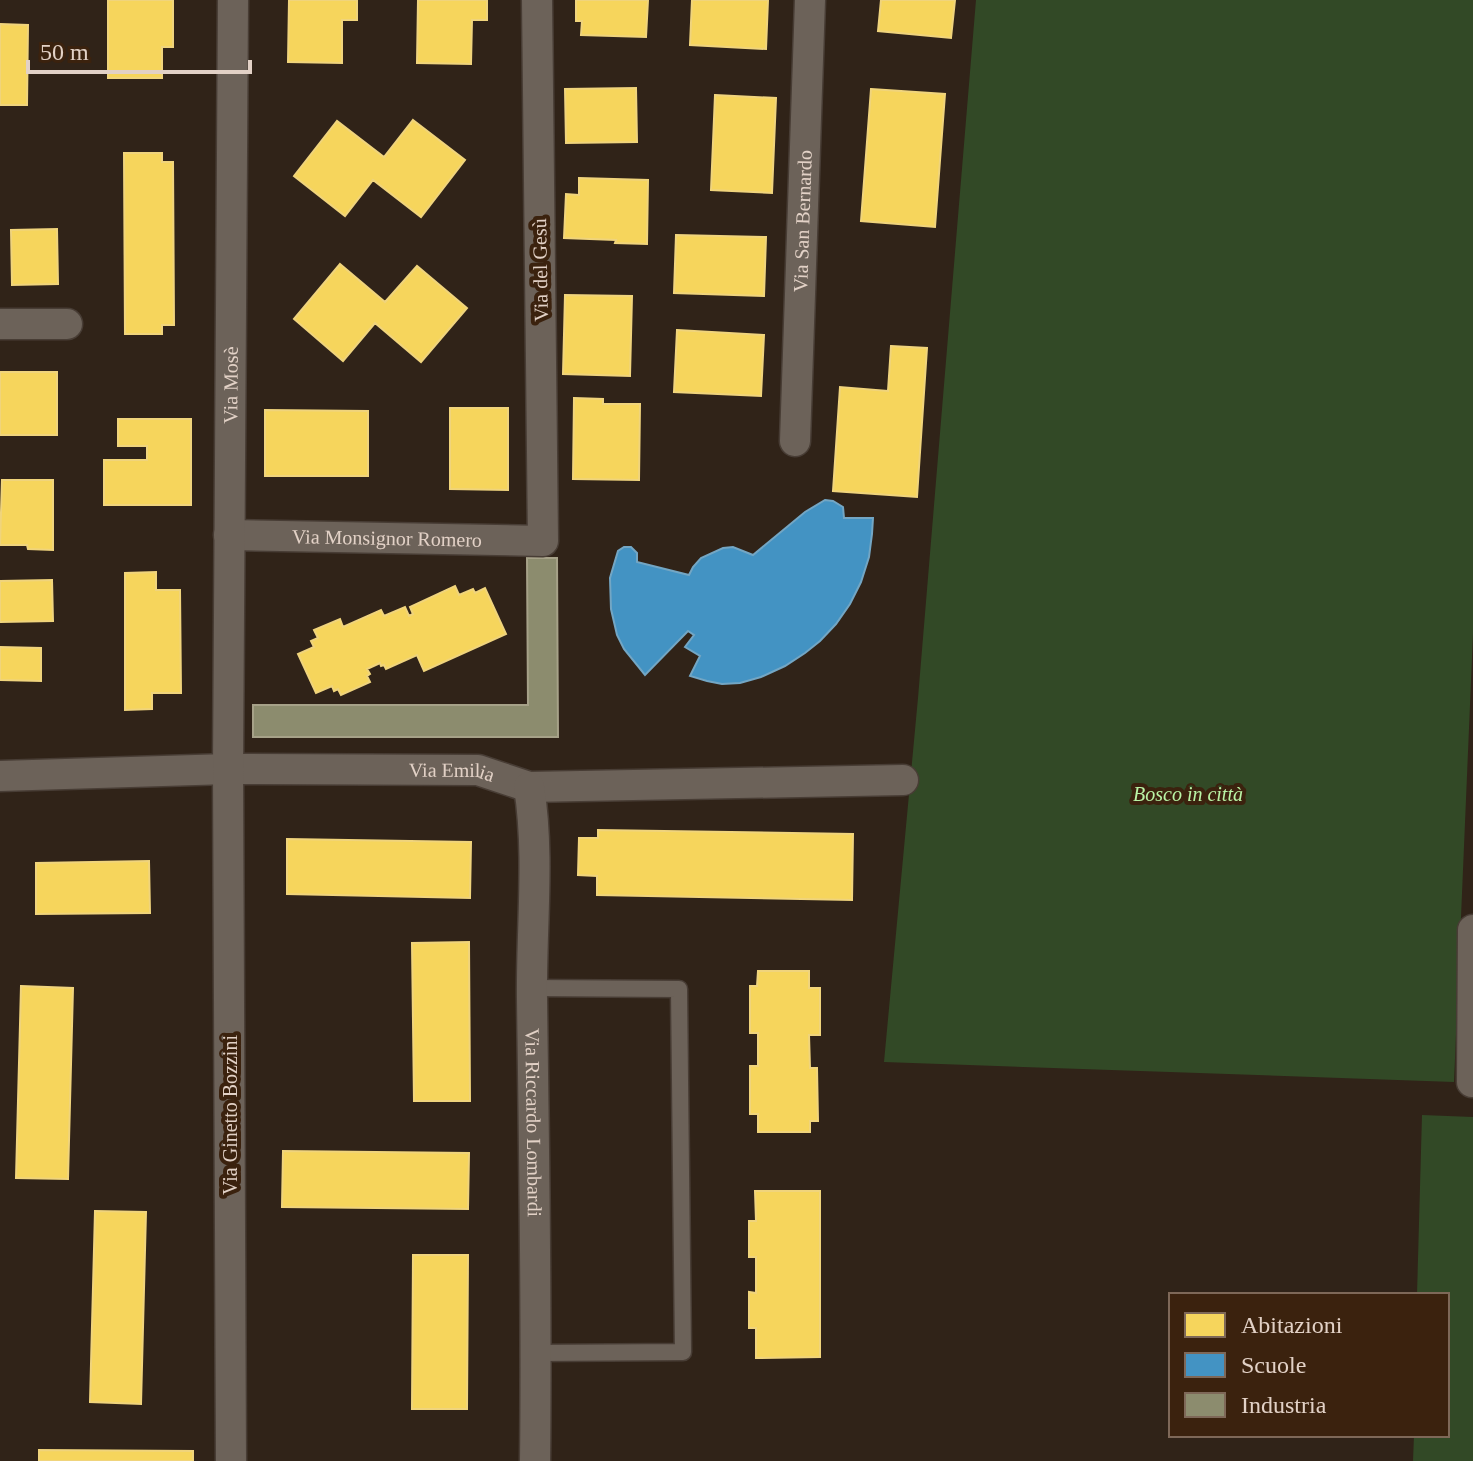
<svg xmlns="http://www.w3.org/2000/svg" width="1473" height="1461" font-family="'Times New Roman',serif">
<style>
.green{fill:#324926}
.homes{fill:#f6d55c;stroke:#f0d47c;stroke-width:2}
.schools{fill:#4393c3;stroke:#73a6c4;stroke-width:2}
.industry{fill:#8c8c6e;stroke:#a6a188;stroke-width:2}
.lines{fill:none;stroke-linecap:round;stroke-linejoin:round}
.service-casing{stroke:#483d35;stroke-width:19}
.minor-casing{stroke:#483d35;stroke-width:33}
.service{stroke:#6c6259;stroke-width:16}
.minor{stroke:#6c6259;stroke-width:30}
.labels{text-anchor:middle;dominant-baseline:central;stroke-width:8;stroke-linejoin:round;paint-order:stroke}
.street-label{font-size:20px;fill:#e2d1c6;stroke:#3b220e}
.park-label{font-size:20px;font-style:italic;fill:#baf4a6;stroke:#3b220e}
</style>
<rect width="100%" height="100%" fill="#302318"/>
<path class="green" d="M976,0H1473V634L1454,1082L884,1062L918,698Z
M1422,1115L1473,1117V1461H1413L1414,1435H1447V1295H1417Z"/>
<path class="homes" d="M108,0H173V47H162V78H108Z
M289,0H357V20H342V63L288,62Z
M418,0H487V20H472L471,64L417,63Z
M576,0H648L646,37L581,35L582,21H576Z
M692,0H768L766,49L690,45Z
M881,0H955L951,38L878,31Z
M0,24L28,25L27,105H0Z
M636,88L637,142L566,143L565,89Z
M871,89L945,94L935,227L861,221Z
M715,95L776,98L772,193L711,190Z
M413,120L465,160L421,217L373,180L345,216L294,176L337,121L384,157Z
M124,153H162V162H173L174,325H162V334H125Z
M579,178L648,180L647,244L615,243L616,240L564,238L566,194L579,195Z
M57,229L58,284L12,285L11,230Z
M676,235L766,237L764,296L674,293Z
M340,264L385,302L417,266L467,308L421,362L375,323L343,361L294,319Z
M565,295L632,296L630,376L563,374Z
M677,330L764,335L761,396L674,392Z
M891,346L927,348L917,497L833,491L840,387L888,391Z
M0,372H57V435H0Z
M574,398L603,399V404H640L639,480L573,479Z
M450,408H508V490L450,489Z
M265,410L368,411V476H265Z
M118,419H191V505H104V460H147V446H118Z
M2,480H53V550L28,549L27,545H0Z
M156,572V590H180L181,693H152V709L125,710V573Z
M52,580L53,621L0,622V581Z
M455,586L459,595L473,589L475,593L485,588L506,634L424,671L417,655L386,669L384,665L381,666L380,663L367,669L370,674L367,676L370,682L341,695L338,689L334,691L332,686L316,693L298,654L314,647L311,641L318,638L314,630L340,619L343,627L381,610L384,616L405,607L409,616L413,614L410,607Z
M0,647L41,648V681L0,680Z
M598,830L853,834L852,900L597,895V876L578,875L579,838H598Z
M287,839L471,842L470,898L287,894Z
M149,861L150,913L36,914V863Z
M469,942L470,1101H414L412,943Z
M758,971H809V988H820V1035H809L810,1068H817L818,1121H810V1132H758V1114H750V1066H758V1033H750V986H757Z
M21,986L73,988L68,1179L16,1178Z
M283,1151L469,1153L468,1209L282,1207Z
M755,1191H820V1357L756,1358V1328H749V1292L756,1293V1257H749V1221H756Z
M95,1211L146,1212L141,1404L90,1402Z
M413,1255H468L467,1409H412Z
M39,1450L193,1451V1461H39Z"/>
<path class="schools" d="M825,500L833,501L843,507L844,518H873L872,534L869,557L861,582L850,604L836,624L820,641L805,653L785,666L761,677L740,683L722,684L707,681L690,676L700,656L685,647L694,635L688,631L645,675L624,649L617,635L611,609L610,578L618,551L624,547H631L637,553V562L689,575L693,567L701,558L723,548L733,547L753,555L805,512Z"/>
<path class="industry" d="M527,558H557L558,737H253V705H528Z"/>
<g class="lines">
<g class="service-casing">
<path id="service" d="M532,988L679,989L683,1352L536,1353"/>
</g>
<g class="minor-casing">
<g id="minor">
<path d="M0,324H67"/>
<path id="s1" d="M795,441L810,0"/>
<path id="s2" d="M229,535L543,541L537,0"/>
<path id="s3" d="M0,776L228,769L478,770L529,787L903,780"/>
<path id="s4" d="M529,787C540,856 531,929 532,999C534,1153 537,1307 535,1461"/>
<path d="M1472,1082L1473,930"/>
<path id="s5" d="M231,1461L228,769L233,0"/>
</g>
</g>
<use href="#service" class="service"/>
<use href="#minor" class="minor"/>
</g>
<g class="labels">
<g class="street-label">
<text stroke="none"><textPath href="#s1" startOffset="220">Via San Bernardo</textPath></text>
<text transform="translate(540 270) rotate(-91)">Via del Gesù</text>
<text stroke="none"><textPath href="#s5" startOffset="1076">Via Mosè</textPath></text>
<text stroke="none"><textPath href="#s2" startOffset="158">Via Monsignor Romero</textPath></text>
<text stroke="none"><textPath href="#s3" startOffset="452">Via Emilia</textPath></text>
<text transform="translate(230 1115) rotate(-90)">Via Ginetto Bozzini</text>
<text stroke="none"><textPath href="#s4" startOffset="336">Via Riccardo Lombardi</textPath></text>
</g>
<g class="park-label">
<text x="1188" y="794">Bosco in città</text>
</g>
</g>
<rect x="1169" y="1293" width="280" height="144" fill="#3b220e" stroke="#7e6858" stroke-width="2"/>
<rect x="1185" y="1313" width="40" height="24" fill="#f6d55c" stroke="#7e6858" stroke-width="2"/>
<text x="1241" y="1333" font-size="24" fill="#e2d1c6">Abitazioni</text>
<rect x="1185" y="1353" width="40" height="24" fill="#4393c3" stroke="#7e6858" stroke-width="2"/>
<text x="1241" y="1373" font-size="24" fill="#e2d1c6">Scuole</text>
<rect x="1185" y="1393" width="40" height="24" fill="#8c8c6e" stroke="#7e6858" stroke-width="2"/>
<text x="1241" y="1413" font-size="24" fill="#e2d1c6">Industria</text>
<path d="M28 60v12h222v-12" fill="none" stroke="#e2d1c6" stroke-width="4"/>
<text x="40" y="60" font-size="24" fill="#e2d1c6" stroke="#3b220e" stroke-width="6" paint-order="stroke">50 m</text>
</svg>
